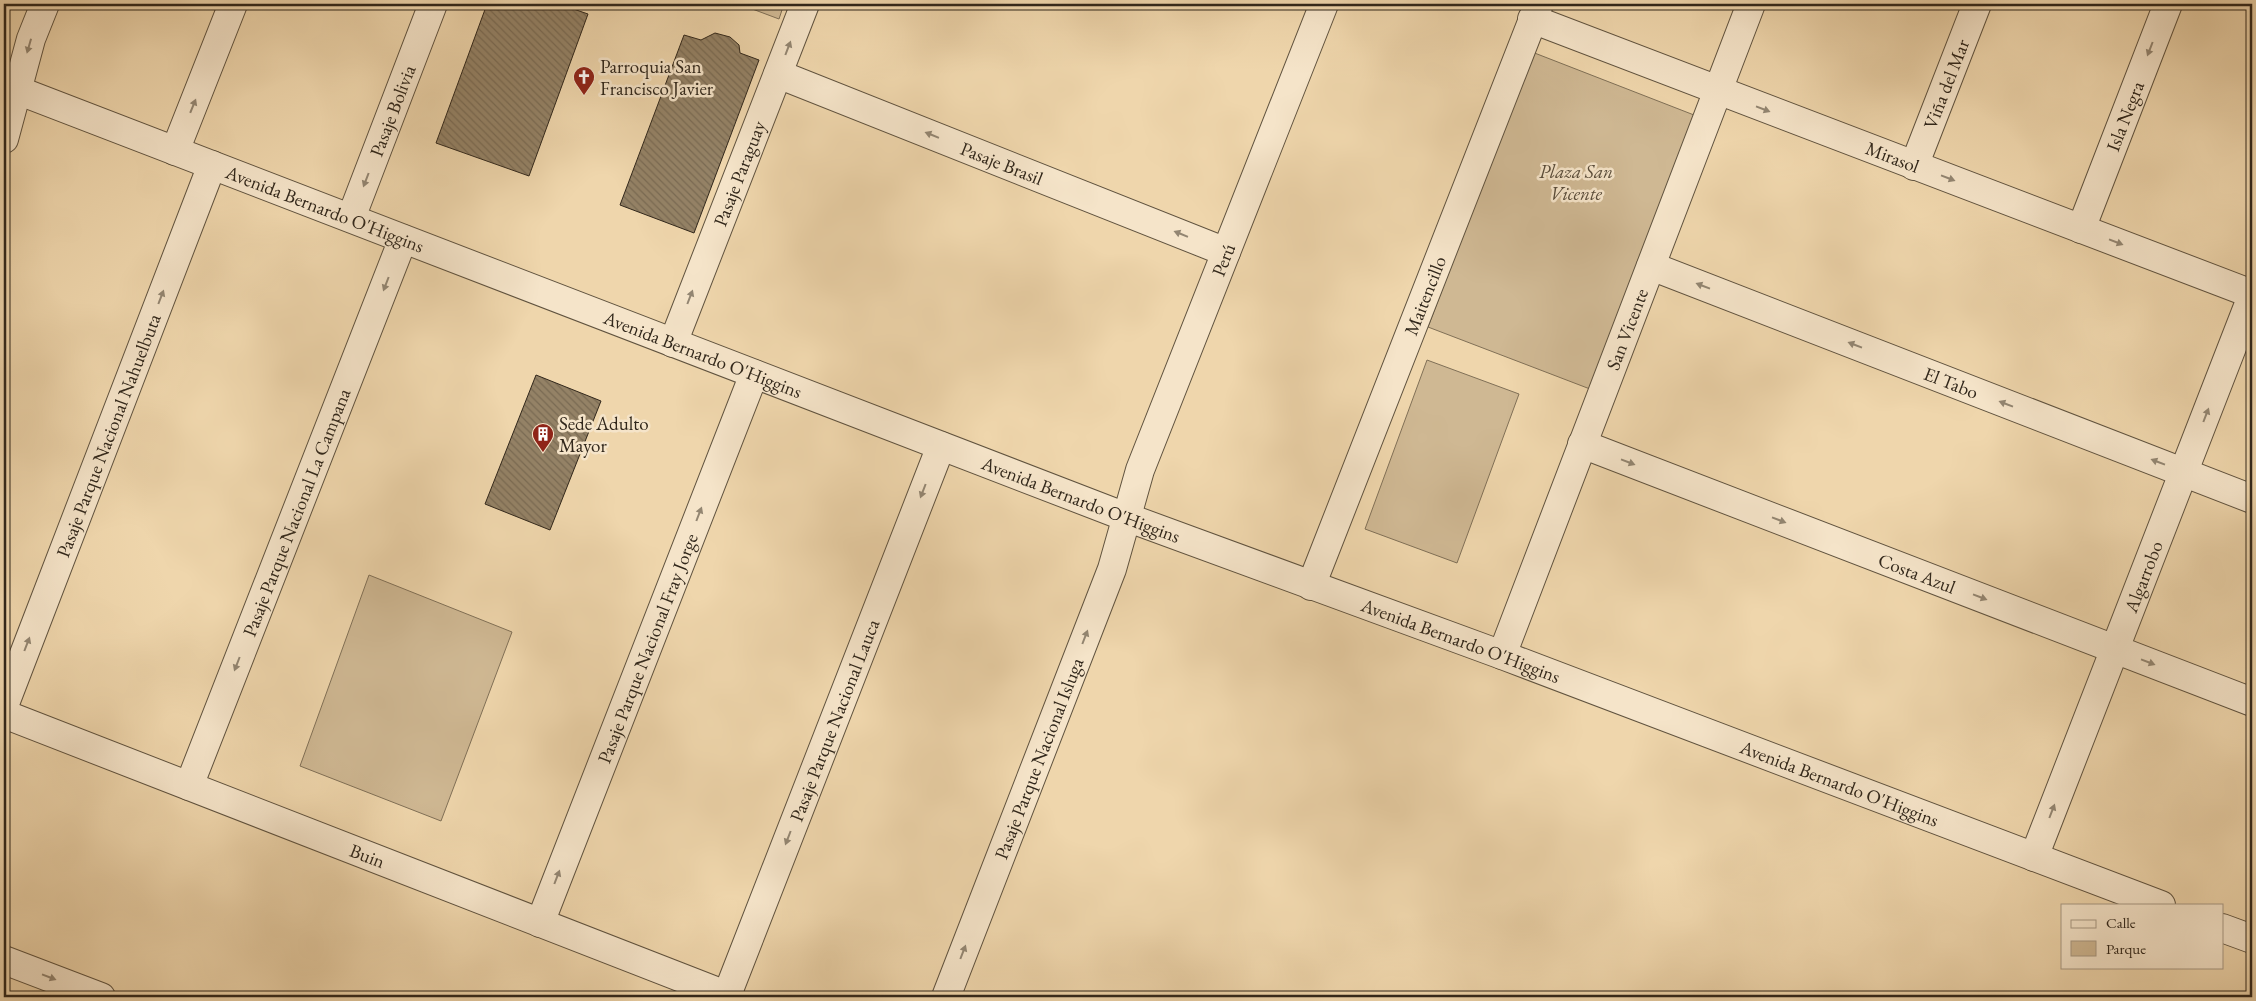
<svg xmlns="http://www.w3.org/2000/svg" width="2256" height="1001" font-family="'EB Garamond',serif">
<style>
.green{fill:#cfb893;stroke:#807057}
.building{fill:url(#building-back-hatch);stroke:#31271b}
.lines{fill:none;stroke-linecap:round;stroke-linejoin:round}
.minor-casing{stroke:#60533f;stroke-width:30}
.minor{stroke:#f5e4c9;stroke-width:28}
.oneway{fill:#938672}
.labels{text-anchor:middle;dominant-baseline:central;stroke-width:5;stroke-linejoin:round;paint-order:stroke}
.poi-label{font-size:19px;fill:#31271b;stroke:#f5e4c9;text-anchor:start}
.street-label{font-size:19px;fill:#31271b;stroke:#f5e4c9}
.park-label{font-size:19px;font-style:italic;fill:#584b39;stroke:#f5e4c9}
</style>
<defs>
<pattern id="building-back-hatch" width="6" height="6" patternUnits="userSpaceOnUse" patternTransform="scale(1.25)"><rect width="6" height="6" fill="#948266"/><path d="M-1 5l2 2M0 0l6 6M5-1l2 2" fill="none" stroke="#796a53"/></pattern>
</defs>
<rect width="100%" height="100%" fill="#efd6ac"/>
<filter id="stains"><feTurbulence type="fractalNoise" baseFrequency=".004" numOctaves="4"/><feColorMatrix values="0 0 0 0 .2 0 0 0 0 .09 0 0 0 0 .02 0 0 0 .5 -.17"/></filter>
<radialGradient id="worn" r=".72"><stop offset=".6" stop-color="#630" stop-opacity="0"/><stop offset="1" stop-color="#630" stop-opacity=".3"/></radialGradient>
<path class="green" d="M739,4H784L779,19Z
M1532,52L1694,115L1590,389L1428,327Z
M1427,360L1519,394L1457,563L1365,529Z
M369,575L512,632L441,821L300,766Z"/>
<path class="building" d="M487,4H559L588,14L529,176L436,143Z
M715,33L730,37L739,45L740,53L759,60L694,233L620,205L684,35L701,40Z
M536,375L601,401L550,530L485,504Z"/>
<g class="lines">
<g class="minor-casing">
<g id="minor">
<path id="s1" d="M1532,19L2252,294"/>
<path id="s2" d="M778,74L1226,252"/>
<path id="s3" d="M4,85L1126,517L1502,655L2161,905"/>
<path d="M4,139L31,39L45,4"/>
<path d="M175,151L233,4"/>
<path id="s4" d="M1914,166L1977,4"/>
<path id="s5" d="M351,218L433,4"/>
<path id="s6" d="M2081,229L2168,4"/>
<path id="s7" d="M1651,266L2252,499"/>
<path id="s8" d="M673,343L805,4"/>
<path id="s9" d="M1582,444L2252,702"/>
<path id="s10" d="M1311,586L1539,4"/>
<path id="s11" d="M1502,655L1751,4"/>
<path id="s12" d="M4,706L212,165"/>
<path id="s13" d="M4,714L731,997"/>
<path id="s14" d="M189,786L403,239"/>
<path id="s15" d="M2034,857L2252,296"/>
<path id="s16" d="M540,923L754,374"/>
<path d="M2222,928L2252,939"/>
<path d="M4,960L101,997"/>
<path id="s17" d="M727,995L941,446"/>
<path id="s18" d="M946,997L1112,569L1140,470L1324,4"/>
</g>
</g>
<use href="#minor" class="minor"/>
</g>
<defs><path id="oneway-solid" d="M-6-.8H1V-3.2L6.5 0L1 3.2V.8H-6Z" transform="scale(1.25)"/></defs>
<g class="oneway">
<use href="#oneway-solid" transform="translate(29 46) rotate(106)"/>
<use href="#oneway-solid" transform="translate(788 48) rotate(-69)"/>
<use href="#oneway-solid" transform="translate(2150 49) rotate(111)"/>
<use href="#oneway-solid" transform="translate(193 106) rotate(-68)"/>
<use href="#oneway-solid" transform="translate(1763 109) rotate(21)"/>
<use href="#oneway-solid" transform="translate(932 135) rotate(-158)"/>
<use href="#oneway-solid" transform="translate(1948 178) rotate(21)"/>
<use href="#oneway-solid" transform="translate(366 180) rotate(111)"/>
<use href="#oneway-solid" transform="translate(1181 234) rotate(-158)"/>
<use href="#oneway-solid" transform="translate(2116 242) rotate(21)"/>
<use href="#oneway-solid" transform="translate(386 284) rotate(111)"/>
<use href="#oneway-solid" transform="translate(1703 286) rotate(-159)"/>
<use href="#oneway-solid" transform="translate(161 297) rotate(-69)"/>
<use href="#oneway-solid" transform="translate(690 297) rotate(-69)"/>
<use href="#oneway-solid" transform="translate(1855 345) rotate(-159)"/>
<use href="#oneway-solid" transform="translate(2006 404) rotate(-159)"/>
<use href="#oneway-solid" transform="translate(2206 415) rotate(-69)"/>
<use href="#oneway-solid" transform="translate(1628 462) rotate(21)"/>
<use href="#oneway-solid" transform="translate(2158 462) rotate(-159)"/>
<use href="#oneway-solid" transform="translate(923 491) rotate(111)"/>
<use href="#oneway-solid" transform="translate(699 514) rotate(-69)"/>
<use href="#oneway-solid" transform="translate(1779 520) rotate(21)"/>
<use href="#oneway-solid" transform="translate(1980 597) rotate(21)"/>
<use href="#oneway-solid" transform="translate(1085 637) rotate(-69)"/>
<use href="#oneway-solid" transform="translate(27 644) rotate(-69)"/>
<use href="#oneway-solid" transform="translate(2148 662) rotate(21)"/>
<use href="#oneway-solid" transform="translate(237 664) rotate(111)"/>
<use href="#oneway-solid" transform="translate(2052 811) rotate(-69)"/>
<use href="#oneway-solid" transform="translate(788 838) rotate(111)"/>
<use href="#oneway-solid" transform="translate(557 877) rotate(-69)"/>
<use href="#oneway-solid" transform="translate(963 952) rotate(-69)"/>
<use href="#oneway-solid" transform="translate(49 977) rotate(21)"/>
</g>
<defs>
<g id="church-pin" transform="scale(1.125)"><path d="M0 17L-7.5 6A9.5 9.5 0 1 1 7.5 6Z" fill="#8f2418" stroke="#f5e4c9"/><path d="M-1.2-6h2.4v3.5h3.3v2.4h-3.3V6h-2.4V-.1h-3.3v-2.4h3.3Z" fill="#fff"/></g>
<g id="building-pin" transform="scale(1.125)"><path d="M0 17L-7.5 6A9.5 9.5 0 1 1 7.5 6Z" fill="#8f2418" stroke="#f5e4c9"/><path d="M-4-6H4V6H1V3H-1V6H-4ZM-2.5-4.3h1.7v1.8h-1.7ZM.8-4.3h1.7v1.8H.8ZM-2.5-1h1.7V.8h-1.7ZM.8-1h1.7V.8H.8Z" fill="#fff"/></g>
</defs>
<g fill-rule="evenodd">
<use href="#church-pin" x="584" y="77"/>
<use href="#building-pin" x="543" y="434"/>
</g>
<g class="labels">
<g class="poi-label">
<text x="600" y="66">Parroquia San<tspan x="600" dy="22">Francisco Javier</tspan></text>
<text x="559" y="423">Sede Adulto<tspan x="559" dy="22">Mayor</tspan></text>
</g>
<g class="street-label">
<text stroke="none"><textPath href="#s4" startOffset="88">Viña del Mar</textPath></text>
<text stroke="none"><textPath href="#s5" startOffset="115">Pasaje Bolivia</textPath></text>
<text stroke="none"><textPath href="#s6" startOffset="121">Isla Negra</textPath></text>
<text stroke="none"><textPath href="#s1" startOffset="386">Mirasol</textPath></text>
<text stroke="none"><textPath href="#s2" startOffset="241">Pasaje Brasil</textPath></text>
<text stroke="none"><textPath href="#s8" startOffset="182">Pasaje Paraguay</textPath></text>
<text stroke="none"><textPath href="#s3" startOffset="344">Avenida Bernardo O'Higgins</textPath></text>
<text stroke="none"><textPath href="#s18" startOffset="788">Perú</textPath></text>
<text stroke="none"><textPath href="#s10" startOffset="312">Maitencillo</textPath></text>
<text stroke="none"><textPath href="#s11" startOffset="349">San Vicente</textPath></text>
<text stroke="none"><textPath href="#s3" startOffset="749">Avenida Bernardo O'Higgins</textPath></text>
<text stroke="none"><textPath href="#s7" startOffset="322">El Tabo</textPath></text>
<text stroke="none"><textPath href="#s12" startOffset="290">Pasaje Parque Nacional Nahuelbuta</textPath></text>
<text stroke="none"><textPath href="#s3" startOffset="1154">Avenida Bernardo O'Higgins</textPath></text>
<text stroke="none"><textPath href="#s14" startOffset="294">Pasaje Parque Nacional La Campana</textPath></text>
<text stroke="none"><textPath href="#s9" startOffset="359">Costa Azul</textPath></text>
<text stroke="none"><textPath href="#s15" startOffset="301">Algarrobo</textPath></text>
<text stroke="none"><textPath href="#s3" startOffset="1559">Avenida Bernardo O'Higgins</textPath></text>
<text stroke="none"><textPath href="#s16" startOffset="295">Pasaje Parque Nacional Fray Jorge</textPath></text>
<text stroke="none"><textPath href="#s17" startOffset="295">Pasaje Parque Nacional Lauca</textPath></text>
<text stroke="none"><textPath href="#s18" startOffset="256">Pasaje Parque Nacional Isluga</textPath></text>
<text stroke="none"><textPath href="#s3" startOffset="1964">Avenida Bernardo O'Higgins</textPath></text>
<text stroke="none"><textPath href="#s13" startOffset="390">Buin</textPath></text>
</g>
<g class="park-label">
<text x="1576" y="171">Plaza San<tspan x="1576" dy="22">Vicente</tspan></text>
</g>
</g>
<rect width="2256" height="1001" fill="none" stroke="#efd6ac" stroke-width="20"/>
<rect x="5" y="5" width="2246" height="991" fill="none" stroke="#31271b" stroke-width="2.5"/>
<rect x="10" y="10" width="2236" height="981" fill="none" stroke="#31271b"/>
<rect x="2061" y="904" width="162" height="65" fill="#f5e4c9" stroke="#a79883"/>
<rect x="2071" y="920" width="25" height="8" fill="#f5e4c9" stroke="#a79883"/>
<text x="2106" y="928" font-size="15" fill="#31271b">Calle</text>
<rect x="2071" y="941" width="25" height="15" fill="#cfb893" stroke="#a79883"/>
<text x="2106" y="954" font-size="15" fill="#31271b">Parque</text>
<rect width="100%" height="100%" filter="url(#stains)"/>
<rect width="100%" height="100%" fill="url(#worn)"/>
</svg>
